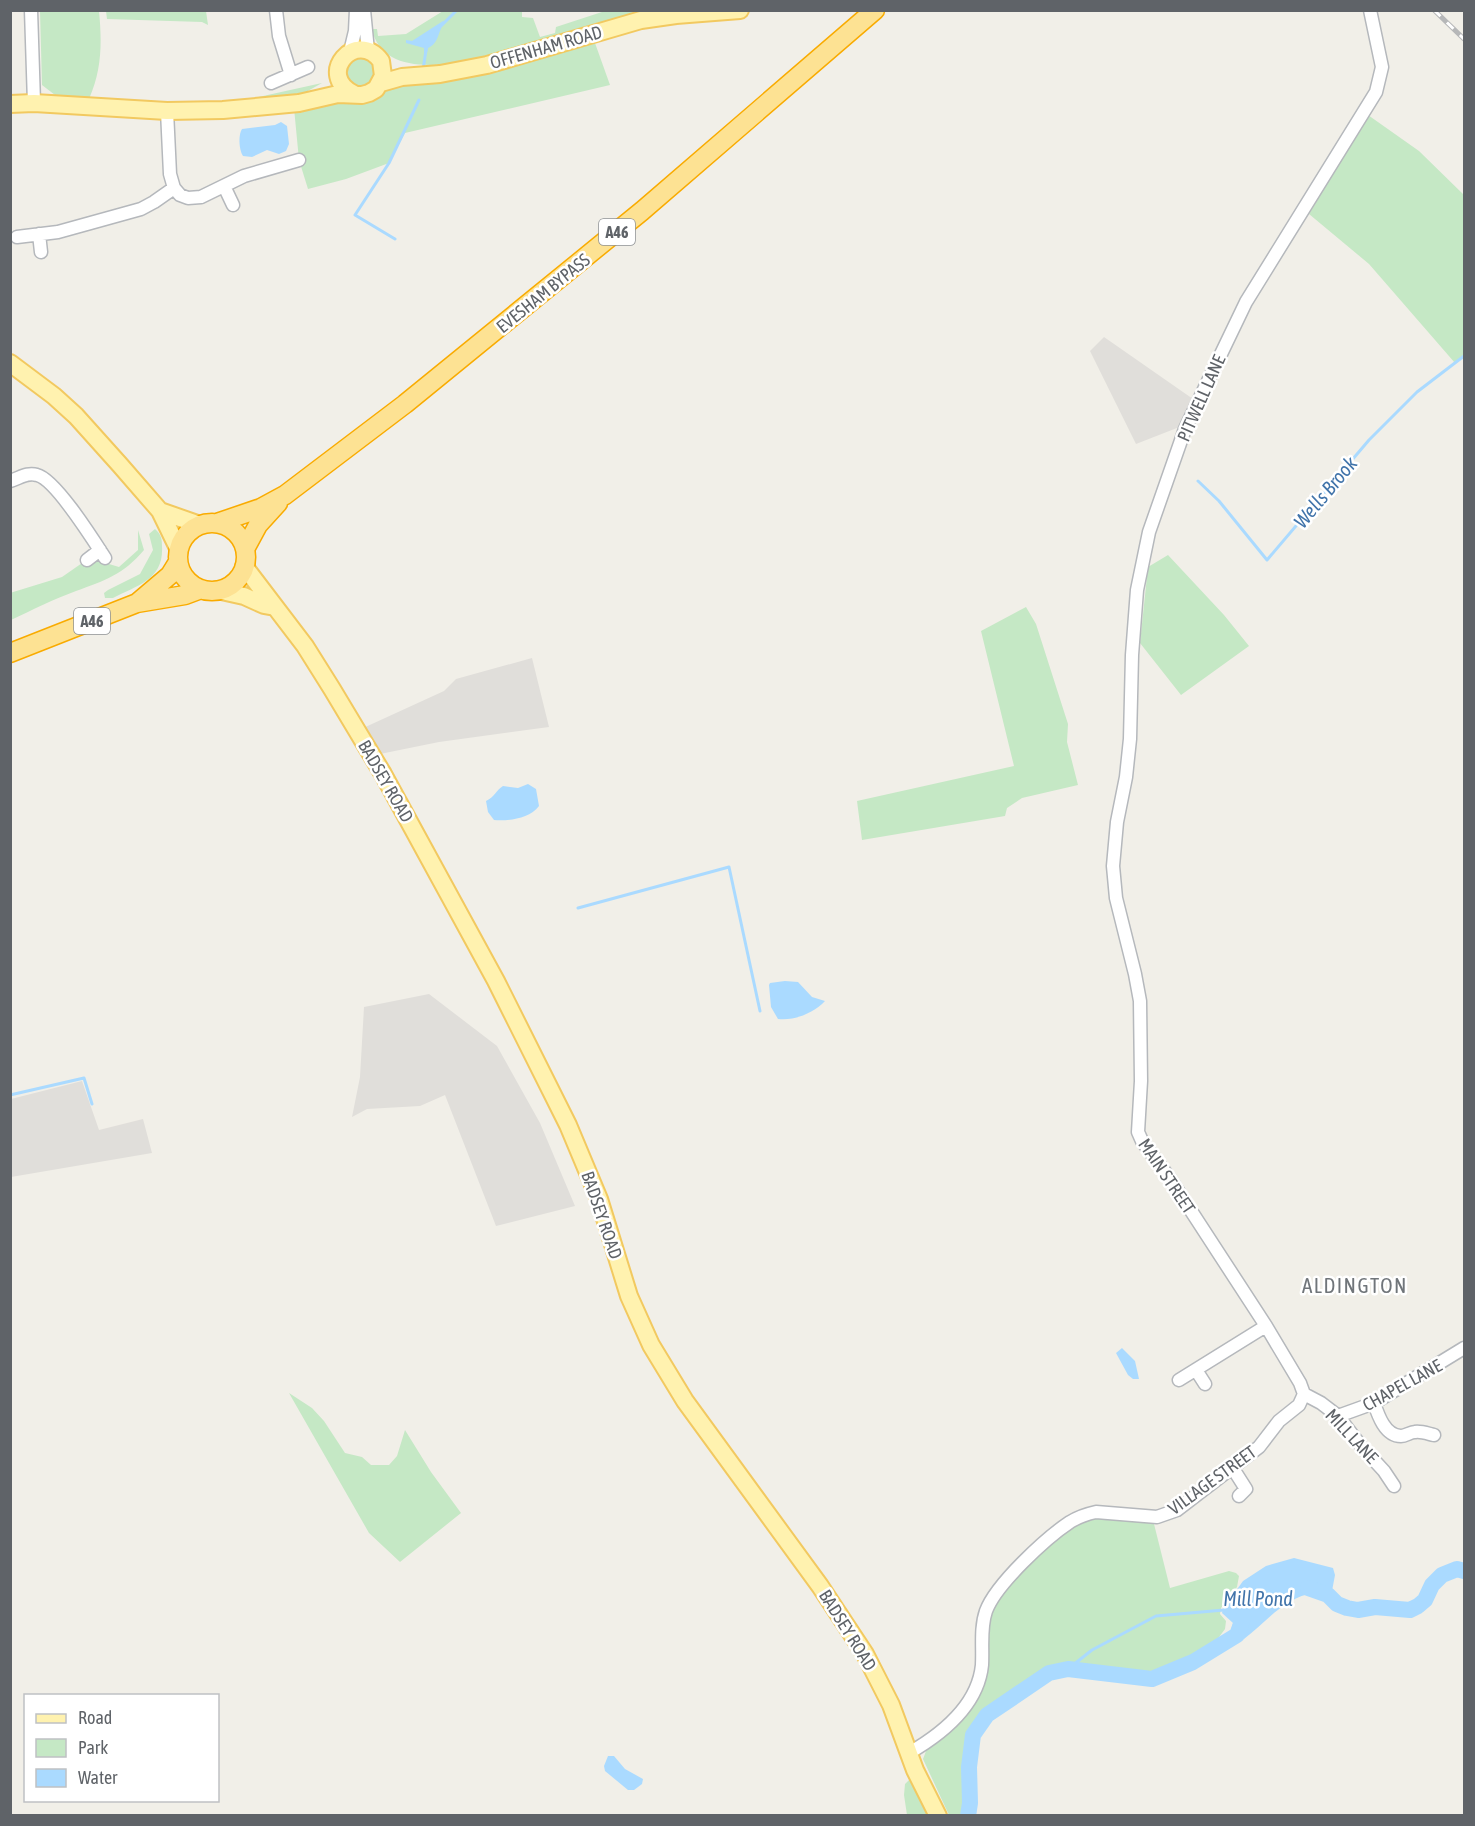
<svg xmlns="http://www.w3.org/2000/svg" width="1475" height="1826" font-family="'Asap Condensed',sans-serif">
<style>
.industrial{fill:#e0deda}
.green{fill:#c5e8c5}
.water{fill:#aadaff}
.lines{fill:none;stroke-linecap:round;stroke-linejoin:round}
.stream{stroke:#aadaff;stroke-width:3}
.river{stroke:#aadaff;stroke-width:16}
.minor-casing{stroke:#b5b8bc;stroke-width:15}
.major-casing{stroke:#f2c960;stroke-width:20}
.highway-casing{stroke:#f9ab00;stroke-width:21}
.minor{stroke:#fff;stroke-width:12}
.major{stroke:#fff2af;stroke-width:16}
.highway{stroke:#fde293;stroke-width:18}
.rail-casing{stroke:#b6b7b8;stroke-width:5}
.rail{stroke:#fff;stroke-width:3;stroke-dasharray:9;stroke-linecap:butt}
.labels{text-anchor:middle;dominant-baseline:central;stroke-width:5;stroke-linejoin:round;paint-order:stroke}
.shield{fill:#fff;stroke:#8f9295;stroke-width:1.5}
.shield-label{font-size:16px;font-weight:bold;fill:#5f6368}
.street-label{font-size:18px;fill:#5f6368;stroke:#fff}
.water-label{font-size:20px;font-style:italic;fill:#4174aa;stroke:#fff}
.quarter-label{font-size:21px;letter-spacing:1.5px;fill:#70757a;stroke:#fff}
</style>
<rect width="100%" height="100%" fill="#f1efe8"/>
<path class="industrial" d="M1104,337L1193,399L1182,426L1136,444L1090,351Z
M532,658L549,727L439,742L375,755L361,729L444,691L456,679Z
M429,994L497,1046L540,1123L575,1206L496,1226L445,1095L420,1106L367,1109L352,1117L360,1077L364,1007Z
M82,1081L99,1130L143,1119L152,1153L11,1177V1099Z"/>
<path class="green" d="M40,11H99C102,42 102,70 89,99L55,95L42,85Z
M106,11H206L208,25L202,22L107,19Z
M443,11L522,12V17L533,18L540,37L555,33L556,27L605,11H637L638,14C618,18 599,22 580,28C536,42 387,103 372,29H377L378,36L406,34Z
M595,43L610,85L405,133L389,163L346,179L308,189L299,160L294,108L387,87L494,68Z
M351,57L372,59L377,80L362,90L346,82L344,66Z
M322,83L299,96L227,104Z
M1368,115L1419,151L1464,195V356L1455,363L1369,264L1309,214Z
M155,529C161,534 162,539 162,546C164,580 138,585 113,598H105L104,593L108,590L140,574L153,550L149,534Z
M138,530L144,550C124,574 104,581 76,591C54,599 32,610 11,620L10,593L62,577L85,561L99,555L109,564L119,567L138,550Z
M1168,555L1224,615L1249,646L1181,695L1140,643L1148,567Z
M1026,607L1036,624L1068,724L1067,742L1078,785L1022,798L1007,808L1005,816L862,840L857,801L1014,766L981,631Z
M289,1393L312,1408L324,1421L345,1453L362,1457L371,1465H389L397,1456L405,1430L431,1472L461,1513L400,1562L369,1533Z
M1113,1516L1153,1520L1170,1588L1229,1571L1236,1573L1239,1576L1237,1587L1221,1608L1220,1614L1226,1621L1225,1629L1216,1641L1190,1656L1151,1672L1126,1669L1101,1673L1068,1669L1049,1673L987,1715L973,1735L969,1767L970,1803L960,1815H949L923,1759L928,1746L971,1706L983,1686L988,1667L987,1625L998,1598L1030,1562L1057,1536L1081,1521Z
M913,1776L932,1815H907L904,1795L905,1784Z"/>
<path class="water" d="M443,21L445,23C437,31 440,43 428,48L427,53H424V48L406,43V40L412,41Z
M281,122L287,126L289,144L286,151L279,154L267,150L252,157L243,156C239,150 238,135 242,129L275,125Z
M528,784L536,789L539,806C529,819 509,821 494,820L488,812L486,801C495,797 496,790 503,786L518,788Z
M785,981L798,982L812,997L825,1001C814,1013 794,1021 778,1019L771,1007L769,985L770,983Z
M1122,1348L1135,1361L1139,1379H1133L1128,1375L1116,1353Z
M1294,1558L1333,1568L1335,1575L1332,1591L1322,1600L1314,1593C1285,1597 1266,1622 1244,1639L1231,1630L1233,1623L1222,1613L1223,1609L1243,1581L1266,1566Z
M608,1756H614L625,1769L643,1779L642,1784L634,1790H628L605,1771L604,1766Z"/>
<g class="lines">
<path class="stream" d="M442,25L457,10
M423,70L426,50
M395,239L355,215L389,163L419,100
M1198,481L1219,501L1267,560L1369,440L1417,392L1464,356
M578,908L729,867L760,1011
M10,1095L84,1078L92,1104
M1068,1669L1092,1650L1156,1616L1224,1610"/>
<path class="river" d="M1308,1588L1328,1595L1337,1604L1347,1608L1358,1610L1375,1607L1410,1610L1418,1606L1425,1600L1432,1585L1442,1575L1457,1569L1464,1571
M968,1816L970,1803L969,1767L973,1735L987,1715L1049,1673L1068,1669L1152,1679L1193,1662L1237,1635L1244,1616"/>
<g class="minor-casing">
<path id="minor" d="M31,10L34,103
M276,10L279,36L291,75
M364,10L368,51
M350,52L355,31L356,10
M271,83L308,67
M167,111L170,174L174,188L180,195L188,198L201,197L244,176L299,160
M224,186L233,205
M39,234L41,252
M17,237L58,232L141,209L154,202L174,188
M10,481C20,478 27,472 37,475C55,479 94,541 105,558
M87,560L100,550
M1196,1370L1205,1384
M1179,1380L1266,1326
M1304,1394L1300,1383L1266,1326L1171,1180L1142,1141L1138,1132L1141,1081L1140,1001L1135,974L1116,898L1113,866L1117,822L1126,777L1130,739L1132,655L1137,590L1149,532L1185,429L1246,302L1376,92L1382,67L1370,10
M1304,1394L1321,1403L1338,1416L1361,1446L1384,1471L1394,1486
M1374,1403C1378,1415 1385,1436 1401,1436C1406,1436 1410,1432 1415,1432C1421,1431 1429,1434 1434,1435
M1338,1416L1374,1403L1464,1348
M1232,1467L1246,1489L1239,1496
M909,1753C942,1734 978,1705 982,1665C983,1647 980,1628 986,1611C996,1584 1046,1538 1070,1522C1078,1517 1087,1514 1096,1512L1157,1517L1177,1510L1259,1447L1279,1421L1299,1405L1304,1394"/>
</g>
<g class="major-casing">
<path id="major" d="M381,83L402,77L440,74L487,65L641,20L676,15L740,10
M10,104L34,103L167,111L223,110L299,103L338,94L362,95L369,93L376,89L383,76L381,61C356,28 315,75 354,94
M10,363L54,396L76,416L120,465L160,511L179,550
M160,511L200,525
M244,566L305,646L332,689L383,774L496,981L568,1125L599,1199L629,1296L651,1345L685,1401L820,1586L865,1654L891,1705L915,1770L938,1816
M217,590L244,596L264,605L275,607"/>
</g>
<g class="highway-casing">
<path id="highway" d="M217,523L261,508L285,495L405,404L642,211L875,10
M178 557a34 34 0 1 1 68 0a34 34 0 1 1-68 0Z
M245,549L258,525L278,503
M137,603L170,575L178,562
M10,653L137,603L185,595L201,589"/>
</g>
<use href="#minor" class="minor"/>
<use href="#major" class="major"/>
<use href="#highway" class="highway"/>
<g class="rail-casing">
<path id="rail" d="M1434,10L1464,39"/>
</g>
<use href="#rail" class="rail"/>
</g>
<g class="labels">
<g class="shield">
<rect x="599" y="219" width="36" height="26" rx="4.5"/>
<rect x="74" y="608" width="36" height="26" rx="4.5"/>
</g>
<g class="shield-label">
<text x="617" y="232">A46</text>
<text x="92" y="621">A46</text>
</g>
<g class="street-label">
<text transform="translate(546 47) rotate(-16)">OFFENHAM ROAD</text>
<text transform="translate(543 293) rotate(-39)">EVESHAM BYPASS</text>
<text transform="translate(1201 398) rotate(-66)">PITWELL LANE</text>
<text transform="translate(386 781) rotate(60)">BADSEY ROAD</text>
<text transform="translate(1167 1176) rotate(56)">MAIN STREET</text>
<text transform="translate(602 1215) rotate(71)">BADSEY ROAD</text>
<text transform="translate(1402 1385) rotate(-29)">CHAPEL LANE</text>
<text transform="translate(1352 1436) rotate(47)">MILL LANE</text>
<text transform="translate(1212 1480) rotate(-36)">VILLAGE STREET</text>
<text transform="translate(848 1630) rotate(58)">BADSEY ROAD</text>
</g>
<g class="water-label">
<text transform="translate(1325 492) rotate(-50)">Wells Brook</text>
<text x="1258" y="1598">Mill Pond</text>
</g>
<g class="quarter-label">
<text x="1355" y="1285">ALDINGTON</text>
</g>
</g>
<rect width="1475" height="1826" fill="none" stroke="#5f6368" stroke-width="24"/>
<rect x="24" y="1694" width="195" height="108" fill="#ffffff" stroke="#bfc1c3" stroke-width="1.5"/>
<rect x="36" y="1714" width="30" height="9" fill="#fff2af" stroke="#bfc1c3" stroke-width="1.5"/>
<text x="78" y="1724" font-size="18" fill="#5f6368">Road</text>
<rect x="36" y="1739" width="30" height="18" fill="#c5e8c5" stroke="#bfc1c3" stroke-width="1.5"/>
<text x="78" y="1754" font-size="18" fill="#5f6368">Park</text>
<rect x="36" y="1769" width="30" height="18" fill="#aadaff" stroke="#bfc1c3" stroke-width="1.5"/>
<text x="78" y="1784" font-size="18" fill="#5f6368">Water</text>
</svg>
